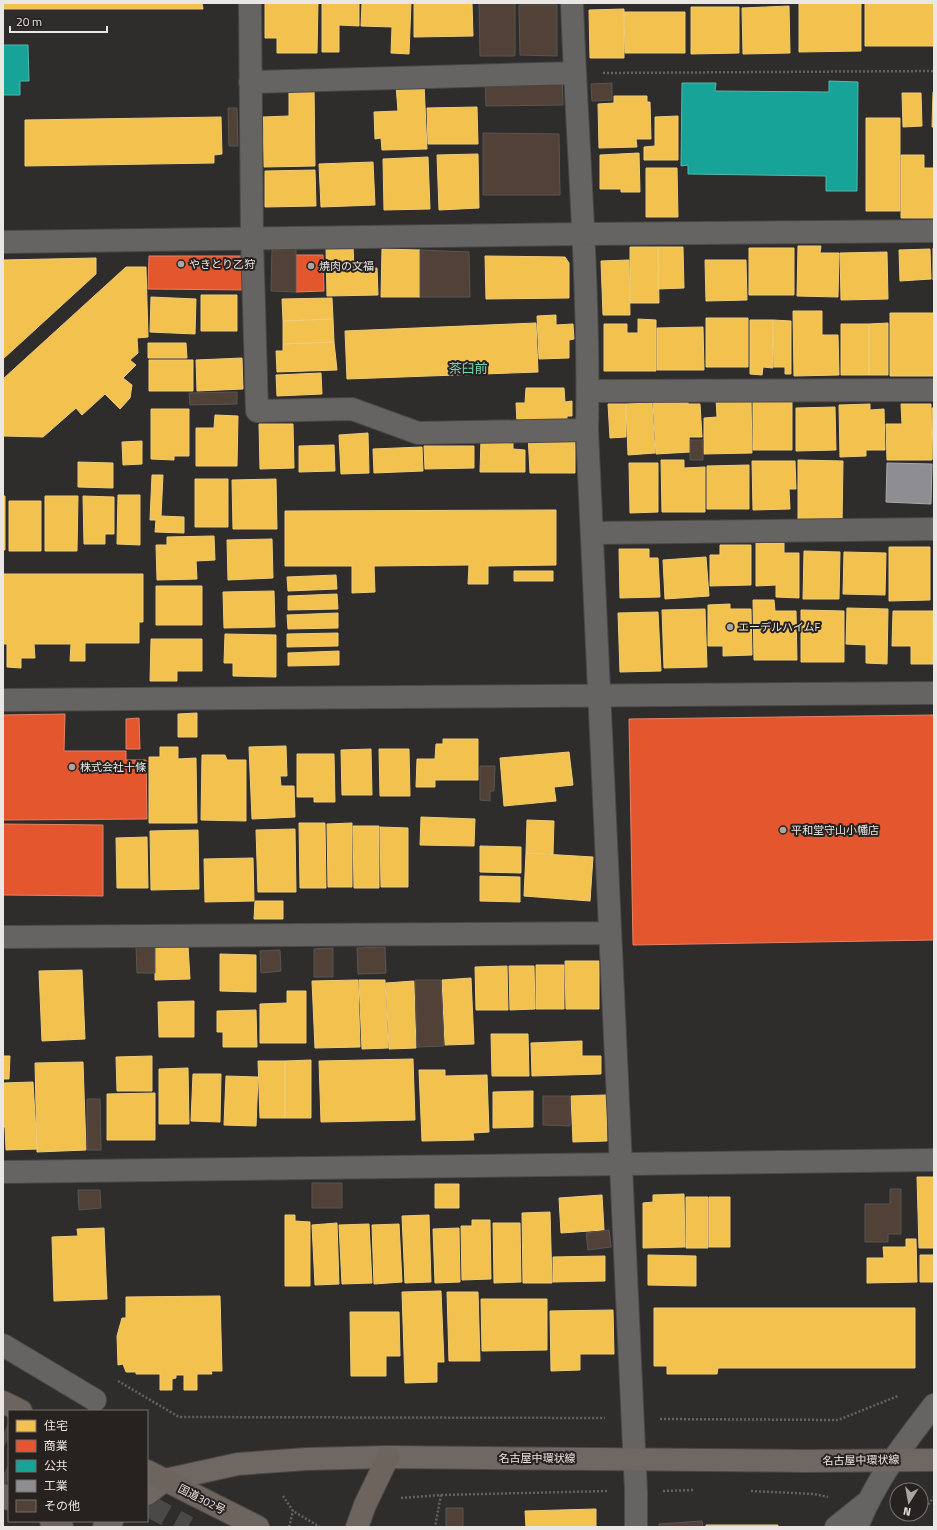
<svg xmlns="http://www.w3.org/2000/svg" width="937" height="1530" font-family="'Titillium Web','Noto Sans JP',sans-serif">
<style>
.homes{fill:#f2c14e;stroke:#efcc7b}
.shops{fill:#e4572e;stroke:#e68265}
.public{fill:#17a398;stroke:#56b7af}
.industry{fill:#8d8d92;stroke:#a9a8ab}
.building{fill:#514137;stroke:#585655}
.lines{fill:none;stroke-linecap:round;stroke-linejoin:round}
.highway-tunnel{stroke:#4b4947;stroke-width:22;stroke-dasharray:22 11;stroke-linecap:butt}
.minor-casing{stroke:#4a4846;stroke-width:24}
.major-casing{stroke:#4a4846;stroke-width:24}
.highway-casing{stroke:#4a4846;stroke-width:24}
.path{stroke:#656362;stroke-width:2.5;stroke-dasharray:2 2;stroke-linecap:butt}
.minor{stroke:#666463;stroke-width:22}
.major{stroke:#6e6762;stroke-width:22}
.highway{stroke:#6e645e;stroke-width:22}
.poi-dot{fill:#a8a5a3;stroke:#272220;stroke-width:1.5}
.labels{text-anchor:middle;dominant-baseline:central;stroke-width:4;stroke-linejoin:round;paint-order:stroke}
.poi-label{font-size:11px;fill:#e9e6e4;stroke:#272220;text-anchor:start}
.street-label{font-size:11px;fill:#e9e6e4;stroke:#272220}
.quarter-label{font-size:13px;fill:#75d3b6;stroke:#272220}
</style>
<rect width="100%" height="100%" fill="#2f2d2b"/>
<path class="homes" d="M3,3H202L203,9H3Z
M265,3H318L317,53H277V38H265Z
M322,3H359V26L339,25V52H322Z
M362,3H411L409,54L391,53L392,27L361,26Z
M414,3H472L473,36L414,37Z
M799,3H861V51L799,52Z
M865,3H934V46H865Z
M789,6L790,53L743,54L742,8Z
M691,7H739V53L691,54Z
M624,9V58H590L589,10Z
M624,12H685V53H625Z
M424,84L427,149L382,150L381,138L375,139L374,112L398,111L396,85Z
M314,86L315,166L264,167L263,117L289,116V87Z
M933,92H934V127H932Z
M902,93H921L922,126L903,127Z
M614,96H647V102H650L651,139H636L637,147L599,148L598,104L614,103Z
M477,107L478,144H428L427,108Z
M678,116V160H644V147L655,146V117Z
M221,117L222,154L214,155V163L25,166V120Z
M866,118H900V211H866Z
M639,153L640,192H621V189H600V155Z
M478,154L479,208L439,210L437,155Z
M901,155H924V168H934L933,218H901Z
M428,157L430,209L384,210L383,159Z
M373,162L375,205L321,207L319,164Z
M646,168H677L678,217H646Z
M315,170L316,206L265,207V171Z
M353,246L354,269L377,268L378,295L327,296L326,247Z
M798,246H821L820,253H839L838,297L797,296Z
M630,247H658L659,303H630Z
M658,247H683L684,288L658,289Z
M749,248H794V295H749Z
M933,248H934V280H933Z
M382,249L420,250V297H381Z
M930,249L931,279L900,281L899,250Z
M887,252L888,299L841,300L840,253Z
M485,256L565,257L569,263V298L486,299Z
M96,258V274L3,359V260Z
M629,260L630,315H603L601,261Z
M705,260H746L747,300L706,301Z
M126,267H146L148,337L137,338L138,353L130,360L136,365L123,378L132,385L130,398L120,409L105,394L82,415L76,408L43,437L3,436V379Z
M201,295H237V331H201Z
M151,297L196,299L195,334L150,332Z
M332,298L333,319L283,321L282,299Z
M793,311H822V335H838L839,375L794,376Z
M890,313H934V376H890Z
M556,315V325L573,324L574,339L569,340V358L539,359L537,316Z
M706,318H748V367H706Z
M333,319L334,342L283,344V321Z
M638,319L656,320V371H604V324H627V333H638Z
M750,320H773V368L763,367L762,375L750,374Z
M773,320L791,321V374H785V367H774Z
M536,323L538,372L347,379L345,331Z
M888,323V375H869V324Z
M841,324H869V375H841Z
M703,327L704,370H657V328Z
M334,342L337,370L277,372L276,351H283V344Z
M148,343H186L187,358H148Z
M242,358L243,389L197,391L196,360Z
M149,360H193V391H149Z
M321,373L322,394L277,396L276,375Z
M526,388H564L565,402L572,401V416H567V423H517L516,403H525Z
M751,398L752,453L704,454V418L717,417L716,399Z
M688,399V404H700L702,437H689L690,452L656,454L653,402Z
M753,401H792V450H753Z
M652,403L655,453L628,455L626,404Z
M608,404H626V437L610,438Z
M870,404V410L884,409L885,450H866V456L840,457L839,405Z
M901,404H931L932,460H887L886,424H902Z
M835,407L836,450L796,451V408Z
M932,408H934V459H933Z
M151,409H189V456H174V460L151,459Z
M215,415L238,416L237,466H196V428H214Z
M259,424H293L294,468L260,469Z
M368,433L369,473L341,474L339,435Z
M528,434H575V473H530Z
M481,439H513V449L525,450V472H480Z
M142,441V464L123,465L122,442Z
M334,445L335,471L299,472V446Z
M424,446H474V468L425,469Z
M422,447L423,471L374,473L373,449Z
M661,460H684V468L705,467V512H662Z
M798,460L843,461L842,524L798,523Z
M752,461H795L796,489H789L790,509L753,510Z
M78,462L113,463V488L78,487Z
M629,463H658V512L630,513Z
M749,465V509H707V466Z
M152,475H163L161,516L184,517V533L155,532L156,520H150Z
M195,479H228V527H195Z
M276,479L277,529H233L232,480Z
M118,495H140V545L117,544Z
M3,496H5V550H3Z
M45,496H78L77,551H45Z
M83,496L114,497V534H105V544H84Z
M9,501H41V551H9Z
M556,510V565L488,566V584H468L469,565L374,566L375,592L352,593V566H285V511Z
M214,536L215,560L196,561L197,579L157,580L156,545H167V537Z
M272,539L273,578L228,580L227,540Z
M756,543H784V553H799V598L776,597V585L756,586Z
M720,545H751V585L710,586V555H720Z
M889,547H930V600L889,601Z
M619,549H649V558H658L660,597L620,598Z
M804,551L840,552L839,599H803Z
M844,552L886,553L885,595L843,594Z
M706,557L709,596L665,599L663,560Z
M514,571H553V581H514Z
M3,574H143V622H139V643H85V661H70L71,644H34L35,658H21V668L7,667V644H3Z
M336,575L337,589L288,591L287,577Z
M156,586H202V625H156Z
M274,591L275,627L224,628L223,592Z
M337,594L338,609L288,610V596Z
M753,600H774L775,611H796L797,660H754Z
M730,604V609H751L752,655L723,656V646H708V605Z
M847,608L888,609L887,664L866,663V645L846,644Z
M705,609L707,667L664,668L662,610Z
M801,610L844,611V662H801Z
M893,611H933V664H911V646H892Z
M658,612L661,671L620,672L618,613Z
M338,613V628L288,629L287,615Z
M338,633V646L287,647V634Z
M225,634L276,635V677L233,676V663H224Z
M151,639H202V671H177V681H150Z
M339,651V665L288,666V653Z
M197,713V737H178V714Z
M443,739H478V780H435V787H416L417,759H435L436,744H443Z
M286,746L287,776H280L281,786H294L295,817L252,819L249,747Z
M160,747H178V759L196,758L197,823H149V757H160Z
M371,749L372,795H342L341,750Z
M379,749H409L410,796H380Z
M569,752L573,785L554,787L556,801L504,806L500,758Z
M297,754H334L335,802H314V797H297Z
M202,755H225L227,760H246V821L201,820Z
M421,817L475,819L474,846L420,845Z
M527,820L554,821L553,854L526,853Z
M299,823H325L326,888H300Z
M352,823V887H328L327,824Z
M353,826H379V888H354Z
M380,827L408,828V887H381Z
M295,829L296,892H258L256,830Z
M198,830L199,889L151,890L150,831Z
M147,837L148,888H117L116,838Z
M480,846L521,847V873L480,872Z
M526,853L593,857L590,901L524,896Z
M253,858L254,901L205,902L204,859Z
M480,876L520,877V902L480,901Z
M255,901H283V919H254Z
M155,946H188L190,979L155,980Z
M220,954L256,955V992L220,991Z
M565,961H599V1009H566Z
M536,965H564V1009H536Z
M507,966L508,1010H476L475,967Z
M509,966H534L535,1009L510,1010Z
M82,970L85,1039L42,1041L39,971Z
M471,978L474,1044L445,1045L442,980Z
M358,980L360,1047L315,1048L312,981Z
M359,980H385L388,1048L362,1049Z
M414,981L416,1048L389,1049L386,983Z
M287,991H306V1043H260V1004L287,1003Z
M194,1001V1037H159L158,1002Z
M256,1010L257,1047H223V1032H217V1011Z
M491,1034H528L529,1076H492Z
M582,1041V1056H601V1074L532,1076L531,1043Z
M3,1056H10L9,1079H3Z
M152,1056V1091H117L116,1057Z
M413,1059L415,1120L321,1122L319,1061Z
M311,1060V1118H285V1061Z
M258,1061H285V1118H260Z
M83,1062L86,1150L37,1152L35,1063Z
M188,1068L189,1124H159V1069Z
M419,1070H445V1076L487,1075L489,1132L473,1133L474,1140L422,1141Z
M193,1074H221L220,1122L191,1121Z
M226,1076L258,1077L256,1126L224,1125Z
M33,1082L37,1149L6,1150L5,1127H3V1083Z
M533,1091V1127L493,1128V1092Z
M155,1093V1140H107V1094Z
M606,1095L607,1141L573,1142L571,1096Z
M917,1177H934V1248H919Z
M435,1184H459V1208H435Z
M684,1194L685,1247L643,1248V1203L653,1202V1195Z
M602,1195L604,1230L561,1233L559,1198Z
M686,1197H708V1248H686Z
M709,1197H730V1247H709Z
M550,1212L552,1283H523L522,1213Z
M285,1215H295V1221L310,1222V1286H285Z
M429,1215L431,1282L405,1283L402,1216Z
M472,1220H490L491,1279L462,1280L461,1226H472Z
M337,1223L339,1284L315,1285L312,1225Z
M493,1223H520L521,1282L494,1283Z
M369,1224L372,1283L342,1284L339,1225Z
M399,1224L402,1282L374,1284L372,1225Z
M104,1228L107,1299L54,1301L52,1237L78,1236L77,1229Z
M459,1228L460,1282L435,1283L433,1229Z
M906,1239H916L917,1282L867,1283V1258H884L883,1247H906Z
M648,1255L696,1256V1286L648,1285Z
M920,1255H934V1282H920Z
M605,1256V1281L553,1282V1257Z
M441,1291L444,1362H437V1382L405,1383L402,1292Z
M447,1292H478L480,1361H449Z
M220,1296L222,1371H211L212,1374H197V1390H184V1375H176V1378L172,1379V1390H160V1374H136V1372H126L123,1364L118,1365L117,1336L122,1318H126V1297Z
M481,1299H547V1350L482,1351Z
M654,1308H915V1368H718L717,1374H667V1366H654Z
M613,1310L614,1354H580V1370L551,1371L550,1311Z
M350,1312H399L400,1356H386V1376H351Z
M596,1509V1527H526L525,1511Z
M706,1525H778V1527H706Z"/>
<path class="shops" d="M296,255H323L324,291L296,292Z
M149,256H241L248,263L247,290L148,289Z
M65,714L64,751H126V760H146L147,819L3,820V715Z
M934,715V940L633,945L629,719Z
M139,718L140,749H126V719Z
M3,824L103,825V896L3,895Z"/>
<path class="public" d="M3,45H28L29,81H20V95H3Z
M829,81L858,82L857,191H826V176L688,174V165L681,166L682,83H716L715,91L829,92Z"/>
<path class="industry" d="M887,463L932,464L931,504L886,502Z"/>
<path class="building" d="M479,3H515V56H480Z
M519,5H557V56L520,55Z
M562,75L563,105L486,106L485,76Z
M612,83V100L592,101L591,84Z
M228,108H237L238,146H229Z
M483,133L559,134L560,195H483Z
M296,249V292L271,291L272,250Z
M420,250L469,252L470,297H420Z
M237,392V404L190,405L189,393Z
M690,440H703V460H690Z
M480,766H495L494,791H490V801L480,800Z
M155,946V973H137L136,947Z
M385,947L386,973L358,974L357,948Z
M333,948V977H314V949Z
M280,950L281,971L261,973L260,951Z
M415,980H441L444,1046L417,1047Z
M543,1096H570V1126L543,1125Z
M87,1099H100L101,1150H87Z
M312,1183H342V1208H312Z
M890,1189H901V1234H888V1242H865V1204H890Z
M78,1190H100L101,1208L79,1210Z
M609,1230L611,1247L588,1250L586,1233Z
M446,1508H463V1527H446Z
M702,1521L703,1527H659V1524Z"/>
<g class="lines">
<path class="highway-tunnel" d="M3,1434L9,1437
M3,1475L9,1478
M147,1505L188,1527"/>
<g class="minor-casing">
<path id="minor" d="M250,3L252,238L257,411L352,409L418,433L587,430
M572,3C577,145 590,288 587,430L636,1491V1527
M250,82L574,73
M3,242L582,234L934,231
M588,391L934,390
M592,533L934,529
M3,700L934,693
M3,937L610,933
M3,1172L934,1160
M3,1345L95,1400
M836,1527L866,1503
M857,1527C876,1479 903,1445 934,1405"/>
</g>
<g class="major-casing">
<path id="major" d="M147,1494L165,1480L238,1464L307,1459L388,1457L806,1461L934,1460
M104,1527L112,1521"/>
</g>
<g class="highway-casing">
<path id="highway" d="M3,1402L21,1411
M147,1471L258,1527
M3,1495L9,1499
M51,1521L62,1527
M357,1527L365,1505L388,1457"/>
</g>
<path class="path" d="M603,73L934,71
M118,1381L179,1417L605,1418
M660,1419L838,1420L898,1396
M663,1491L694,1490
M751,1491L814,1494L828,1497
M441,1495L608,1491
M283,1496L293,1511L320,1527
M401,1498L441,1495L435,1527
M907,1514L917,1519L921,1514
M921,1514L934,1497
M289,1527L293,1511"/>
<use href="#minor" class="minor"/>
<use href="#major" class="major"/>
<use href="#highway" class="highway"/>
</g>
<g class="poi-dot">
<circle cx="181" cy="264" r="4"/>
<circle cx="311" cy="266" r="4"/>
<circle cx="730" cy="627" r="4"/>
<circle cx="72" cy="767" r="4"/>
<circle cx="783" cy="830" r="4"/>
</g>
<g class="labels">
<g class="poi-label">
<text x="189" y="264">やきとり乙狩</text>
<text x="319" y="266">焼肉の文福</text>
<text x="738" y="627">エーデルハイムF</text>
<text x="80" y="767">株式会社十條</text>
<text x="791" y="830">平和堂守山小幡店</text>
</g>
<g class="street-label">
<text x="537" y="1458">名古屋中環状線</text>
<text transform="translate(861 1460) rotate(-1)">名古屋中環状線</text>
<text transform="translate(202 1499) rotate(27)">国道302号</text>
</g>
<g class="quarter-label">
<text x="468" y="368">茶臼前</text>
</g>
</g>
<rect width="937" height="1530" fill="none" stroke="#e9e6e4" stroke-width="8"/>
<rect x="8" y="1410" width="140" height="112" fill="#272220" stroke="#75706e"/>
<rect x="16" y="1420" width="20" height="12" fill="#f2c14e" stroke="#75706e"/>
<text x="44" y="1430" font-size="12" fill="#e9e6e4">住宅</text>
<rect x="16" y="1440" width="20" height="12" fill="#e4572e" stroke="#75706e"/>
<text x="44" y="1450" font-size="12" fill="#e9e6e4">商業</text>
<rect x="16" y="1460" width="20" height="12" fill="#17a398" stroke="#75706e"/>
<text x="44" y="1470" font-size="12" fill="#e9e6e4">公共</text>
<rect x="16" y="1480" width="20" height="12" fill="#8d8d92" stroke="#75706e"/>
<text x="44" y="1490" font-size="12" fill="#e9e6e4">工業</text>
<rect x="16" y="1500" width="20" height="12" fill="#514137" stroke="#75706e"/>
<text x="44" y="1510" font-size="12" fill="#e9e6e4">その他</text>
<g transform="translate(909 1502) rotate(191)"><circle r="19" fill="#272220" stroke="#75706e"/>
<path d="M0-3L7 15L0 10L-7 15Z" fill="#a8a5a3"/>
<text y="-6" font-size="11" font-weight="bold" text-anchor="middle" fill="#e9e6e4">N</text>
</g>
<path d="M10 26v6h97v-6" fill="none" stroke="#e9e6e4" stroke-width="2"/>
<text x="16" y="26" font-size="12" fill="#e9e6e4" stroke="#272220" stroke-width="3" paint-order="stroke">20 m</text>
</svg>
